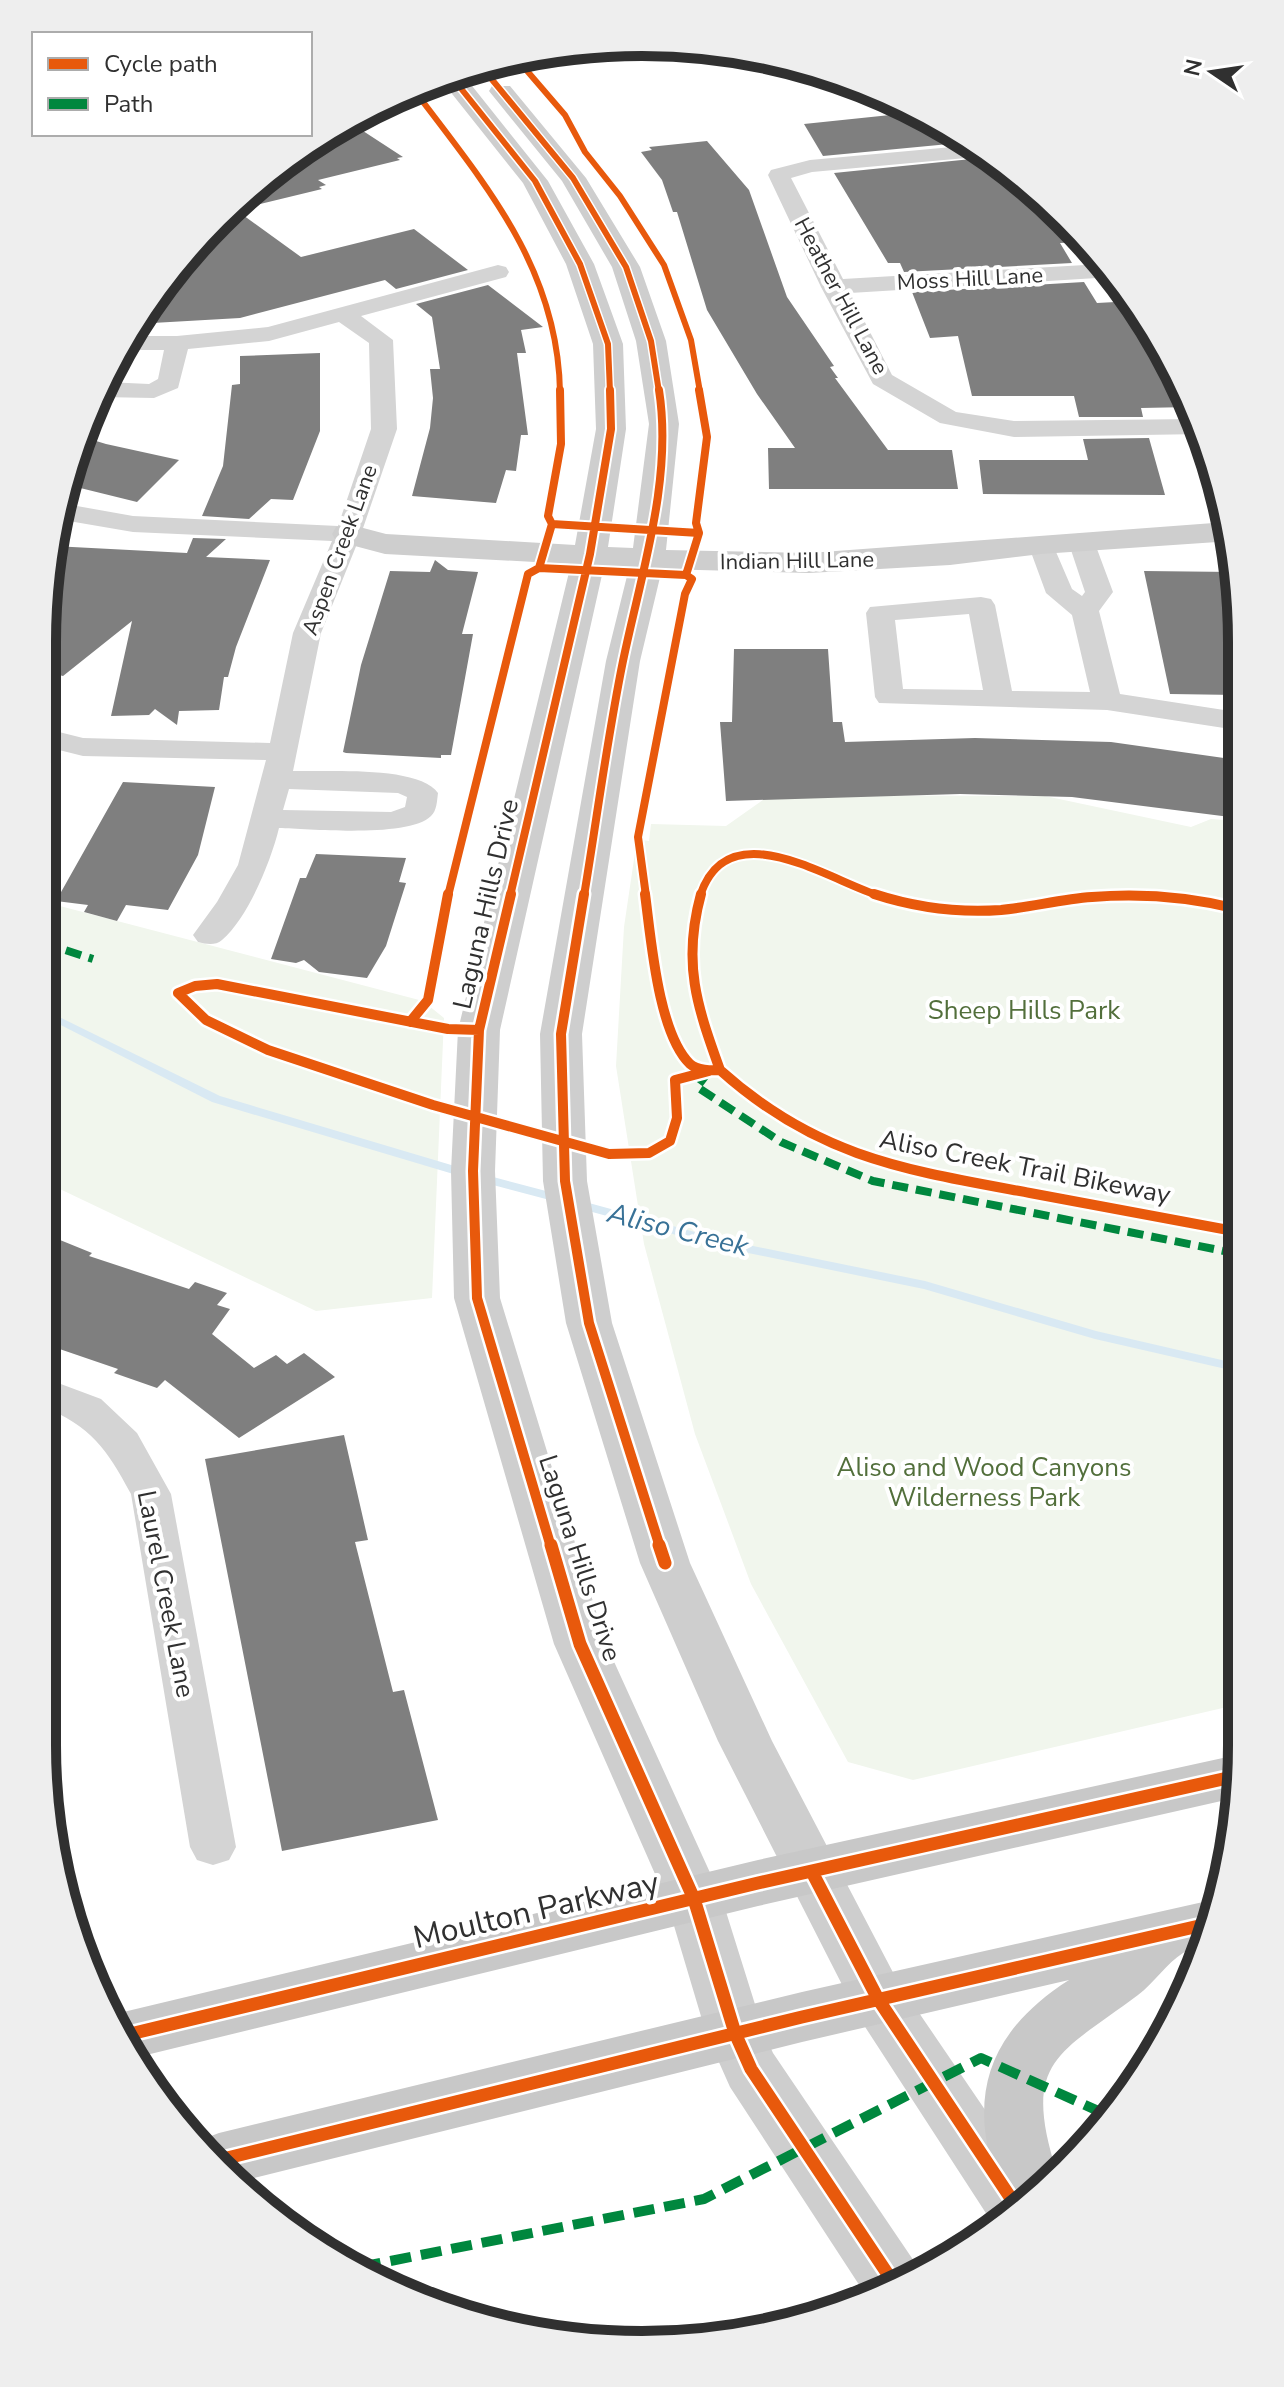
<svg xmlns="http://www.w3.org/2000/svg" width="1284" height="2387" font-family="'Nunito Sans',sans-serif">
<style>
.green{fill:#f1f6ed}
.lines{fill:none;stroke-linecap:round;stroke-linejoin:round}
.stream{fill:#d9e9f3;fill-rule:evenodd}
.building{fill:#7f7f7f}
.street{fill:#d4d4d4;fill-rule:evenodd}
.secondary{fill:#cecece;fill-rule:evenodd}
.primary{fill:#c8c8c8;fill-rule:evenodd}
.quiet-far1{stroke:#00873e;stroke-width:8;stroke-dasharray:16 8;stroke-linecap:butt}
.quiet{stroke:#00873e;stroke-width:10;stroke-dasharray:21 10;stroke-linecap:butt}
.cycleway-far3-casing{stroke:#fff;stroke-width:9}
.cycleway-far2-casing{stroke:#fff;stroke-width:12}
.cycleway-far1-casing{stroke:#fff;stroke-width:15}
.cycleway-casing{stroke:#fff;stroke-width:18}
.cycleway-far3{stroke:#e8590c;stroke-width:6}
.cycleway-far2{stroke:#e8590c;stroke-width:8}
.cycleway-far1{stroke:#e8590c;stroke-width:10}
.cycleway{stroke:#e8590c;stroke-width:13}
.labels{text-anchor:middle;dominant-baseline:central;stroke-width:8;stroke-linejoin:round;paint-order:stroke}
.far-street-label{font-size:22px;fill:#303030;stroke:#fff}
.street-label{font-size:26px;fill:#303030;stroke:#fff}
.park-label{font-size:26px;fill:#526f3b;stroke:#fff}
.water-label{font-size:28px;font-style:italic;fill:#397297;stroke:#fff}
.near-street-label{font-size:32px;fill:#303030;stroke:#fff}
.rim{fill:none;stroke:#303030;stroke-width:10}
</style>
<rect width="100%" height="100%" fill="#fff"/>
<path class="green" d="M770,795L1045,796L1191,827L1211,819L1238,821L1240,1704L913,1780L848,1762L751,1584L695,1434L644,1244L616,1066L624,927L637,839L649,841L651,824L726,826Z
M43,899L56,905L423,1001L444,1018L432,1298L316,1311L43,1181Z"/>
<g class="lines">
<path class="stream" d="M43,1009L220,1096L468,1170L470,1173L468,1176H460L212,1102L43,1016Z
M482,1174L565,1196L567,1199L561,1203L478,1181L476,1178L478,1175Z
M578,1200L724,1240L925,1281L1096,1331L1239,1364V1372L1095,1339L924,1289L724,1248L574,1207L572,1204L574,1201Z"/>
</g>
<path class="building" d="M919,112L942,122L970,142L823,156L804,124Z
M350,129H360L403,157L397,158L400,160L318,180L326,185L319,187L322,189L236,210L301,257L414,229L468,270L396,289L385,280L240,318L135,324L191,247L276,166L329,134Z
M707,141L749,190L787,297L834,366L830,367L838,378H835L888,450H952L958,489H769L768,448H795L757,394L707,310L677,212H673L662,180L641,152L652,150L649,147Z
M991,157L1038,191L1083,242L1060,243L1072,263L904,272L900,263H888L834,173Z
M1084,282L1097,303L1134,301L1141,308L1190,407L1141,408L1143,417H1079L1074,396H972L958,336L930,338L912,292Z
M488,285L543,327L521,330L526,353H517L528,435H521L516,471L506,470L496,503L412,496L430,428L433,398L430,369H440L432,317L416,304Z
M320,353V431L293,500L271,499L249,519L202,516L223,466L232,385L240,384V356Z
M83,437L106,444L179,460L137,502L64,484Z
M1149,438L1165,495L983,494L979,460H1088L1083,439Z
M193,538L226,539L206,557L270,560L236,647L228,677H224L219,710L179,711L177,725L155,709L149,715L111,716L132,621L63,676L43,671V603L53,546L187,553Z
M435,560L448,570L478,572L462,634H473L451,755H441V758L346,753L343,752L361,665L390,571L430,572Z
M1144,571L1233,572L1237,586V695L1170,694Z
M734,649H828L833,722H842L845,742L975,738L1111,742L1238,760V818L1072,797L960,794L726,801L720,722H732Z
M123,782L215,787L198,855L168,910L126,905L117,921L84,912L88,905L56,901Z
M316,854L406,858L399,882L406,883L386,946L367,978L319,972L304,960L296,963L271,959L300,878H306Z
M60,1240L92,1253L89,1256L189,1289L195,1282L227,1293L217,1305L230,1309L212,1334L254,1368L276,1355L287,1364L304,1353L335,1377L239,1438L165,1380L157,1388L114,1373L118,1369L42,1343L43,1257Z
M344,1435L368,1540L355,1542L393,1692L404,1690L438,1820L282,1851L205,1459Z"/>
<g class="lines">
<path class="street" d="M974,145L988,156L812,172L791,178L843,279L1102,264L1113,277L850,293L892,375L956,412L1014,421L1196,419L1203,434L1014,437L940,423L873,384L821,287L768,175L771,170L810,160Z
M498,265L506,267L509,272L506,277L361,316L393,340L397,429L361,534L321,633L293,771C326,772 419,765 438,793C437,800 437,811 431,816C410,838 310,829 279,828C271,861 248,918 222,940C215,946 206,944 198,942L193,935L217,902L238,865L266,760L83,756L43,746V728L83,738L270,743L293,633L332,541L133,532L57,519L60,503L133,516L338,526L371,429L369,343L339,322L269,341L188,349L178,388L154,398L100,397L106,382L149,384L158,379L164,350H122L119,349L127,336H177L268,327ZM289,789L398,793L407,797L405,807L391,812L283,810Z
M1081,533L1090,535L1094,541L1113,592L1099,611L1120,694L1237,712V730L1107,710L879,703L875,697L866,613L870,607L981,597L991,599L995,605L1012,691L1090,692L1072,615L1046,593L1028,544L1032,538H1050L1072,589L1082,596L1085,592L1068,541L1072,535ZM969,614L983,690L903,689L895,620Z
M42,1377L101,1399L137,1433L171,1494L236,1847L229,1860L213,1865L197,1860L190,1847L131,1494C106,1448 92,1427 42,1406Z"/>
<path class="secondary" d="M461,72L548,181L594,264L623,344L626,429L608,547L633,548L649,424L636,341L612,267L562,181L489,91L492,86H510L586,178L640,267L666,341L679,424L666,550L809,553L1227,522L1232,541L1041,554L950,565L809,573L662,569L640,661L582,1034L587,1181L612,1323L690,1563L772,1741L898,1982L1041,2192L993,2224L858,2016L718,1741L640,1563L566,1323L543,1181L540,1034L606,661L629,568L604,566L500,1030L495,1171L500,1298L606,1644L722,1899L764,2033L773,2053L920,2270L869,2300L730,2087L706,2033L666,1899L554,1644L454,1298L451,1171L458,1030L571,564L385,554L336,541L332,534L336,527L348,524L386,534L575,545L596,429L593,344L566,264L523,183L441,80Z"/>
<path class="primary" d="M1241,1754L1239,1797L758,1906L138,2057L115,2014L758,1860Z
M1212,1900L1221,1903L1201,1949C1197,1950 1187,1950 1183,1953C1167,1963 1154,1983 1138,1995C1058,2055 1021,2060 1057,2173L1038,2196L1010,2213C965,2115 975,2040 1069,1980L802,2042L242,2181L198,2141L219,2133L802,1992Z"/>
<path class="quiet-far1" d="M43,943L93,959
M709,1071L697,1087L781,1142L873,1181L1239,1254"/>
<path class="quiet" d="M360,2267L704,2199L981,2058L1105,2114"/>
<g class="cycleway-far3-casing">
<path id="cycleway-far3" d="M516,58L565,115L585,152L620,196L664,265L691,340L700,392
M480,65L573,178L626,267L651,341L659,392
M451,76L535,181L580,264L608,344L610,392
M414,90C485,184 558,268 560,392"/>
</g>
<g class="cycleway-far2-casing">
<path id="cycleway-far2" d="M552,524L699,533
M539,568L686,575
M448,896L528,574L539,568L552,524L548,516L561,444L560,390
M510,896L590,554L611,429L610,390
M584,896C597,818 607,739 623,661C641,574 673,479 659,390
M646,896L638,837L685,594L692,579L686,575L699,533L696,523L707,437L699,390
M700,896C728,810 828,880 880,896
M1098,896H1156"/>
</g>
<g class="cycleway-far1-casing">
<path id="cycleway-far1" d="M511,894L479,1030L473,1171L477,1298L551,1547
M584,894L561,1034L565,1181L589,1323L660,1547
M645,894C651,938 658,1033 690,1064C697,1070 711,1071 720,1070C818,1158 906,1170 1030,1193C1100,1206 1169,1219 1239,1232
M701,894C682,963 697,1006 720,1070
M874,894C914,907 959,913 1001,910C1032,907 1061,899 1092,897C1141,893 1190,897 1238,909
M410,1022L428,1000L448,894
M479,1030L448,1029L217,984L195,986L178,993L206,1020L268,1050L433,1105L609,1154L649,1153L670,1141L677,1118L675,1080L709,1071"/>
</g>
<g class="cycleway-casing">
<path id="cycleway" d="M551,1545L580,1644L694,1899L735,2033L751,2069L895,2285
M659,1545L665,1563
M812,1872L878,1999L1018,2209
M126,2035L758,1883L1241,1775
M219,2160L802,2017L1212,1923"/>
</g>
<use href="#cycleway-far3" class="cycleway-far3"/>
<use href="#cycleway-far2" class="cycleway-far2"/>
<use href="#cycleway-far1" class="cycleway-far1"/>
<use href="#cycleway" class="cycleway"/>
</g>
<g class="labels">
<g class="far-street-label">
<text transform="translate(970 279) rotate(-3)">Moss Hill Lane</text>
<text transform="translate(841 296) rotate(62)">Heather Hill Lane</text>
<text transform="translate(340 550) rotate(-70)">Aspen Creek Lane</text>
<text transform="translate(797 561) rotate(-1)">Indian Hill Lane</text>
</g>
<g class="street-label">
<text transform="translate(486 904) rotate(-77)">Laguna Hills Drive</text>
<text transform="translate(1025 1167) rotate(11)">Aliso Creek Trail Bikeway</text>
<text transform="translate(580 1558) rotate(72)">Laguna Hills Drive</text>
<text transform="translate(166 1594) rotate(79)">Laurel Creek Lane</text>
</g>
<g class="park-label">
<text x="1024" y="1010">Sheep Hills Park</text>
<text x="984" y="1467">Aliso and Wood Canyons<tspan x="984" dy="30">Wilderness Park</tspan></text>
</g>
<g class="water-label">
<text transform="translate(678 1230) rotate(14)">Aliso Creek</text>
</g>
<g class="near-street-label">
<text transform="translate(536 1910) rotate(-13)">Moulton Parkway</text>
</g>
</g>
<path d="M0 0H1284V2387H0ZM642 56H642A586 586 0 0 1 1228 642V1745A586 586 0 0 1 642 2331H642A586 586 0 0 1 56 1745V642A586 586 0 0 1 642 56Z" fill="#eee" fill-rule="evenodd"/>
<path class="rim" d="M642 56H642A586 586 0 0 1 1228 642V1745A586 586 0 0 1 642 2331H642A586 586 0 0 1 56 1745V642A586 586 0 0 1 642 56Z"/>
<rect x="32" y="32" width="280" height="104" fill="#ffffff" stroke="#acacac" stroke-width="2"/>
<rect x="48" y="58" width="40" height="12" fill="#e8590c" stroke="#acacac" stroke-width="2"/>
<text x="104" y="72" font-size="24" fill="#303030">Cycle path</text>
<rect x="48" y="98" width="40" height="12" fill="#00873e" stroke="#acacac" stroke-width="2"/>
<text x="104" y="112" font-size="24" fill="#303030">Path</text>
<g transform="translate(1212 72) rotate(283)" stroke="#ffffff" stroke-width="6" paint-order="stroke">
<path d="M0-6L14 30L0 20L-14 30Z" fill="#303030"/>
<text y="-12" font-size="22" font-weight="bold" text-anchor="middle" fill="#303030">N</text>
</g>
</svg>
